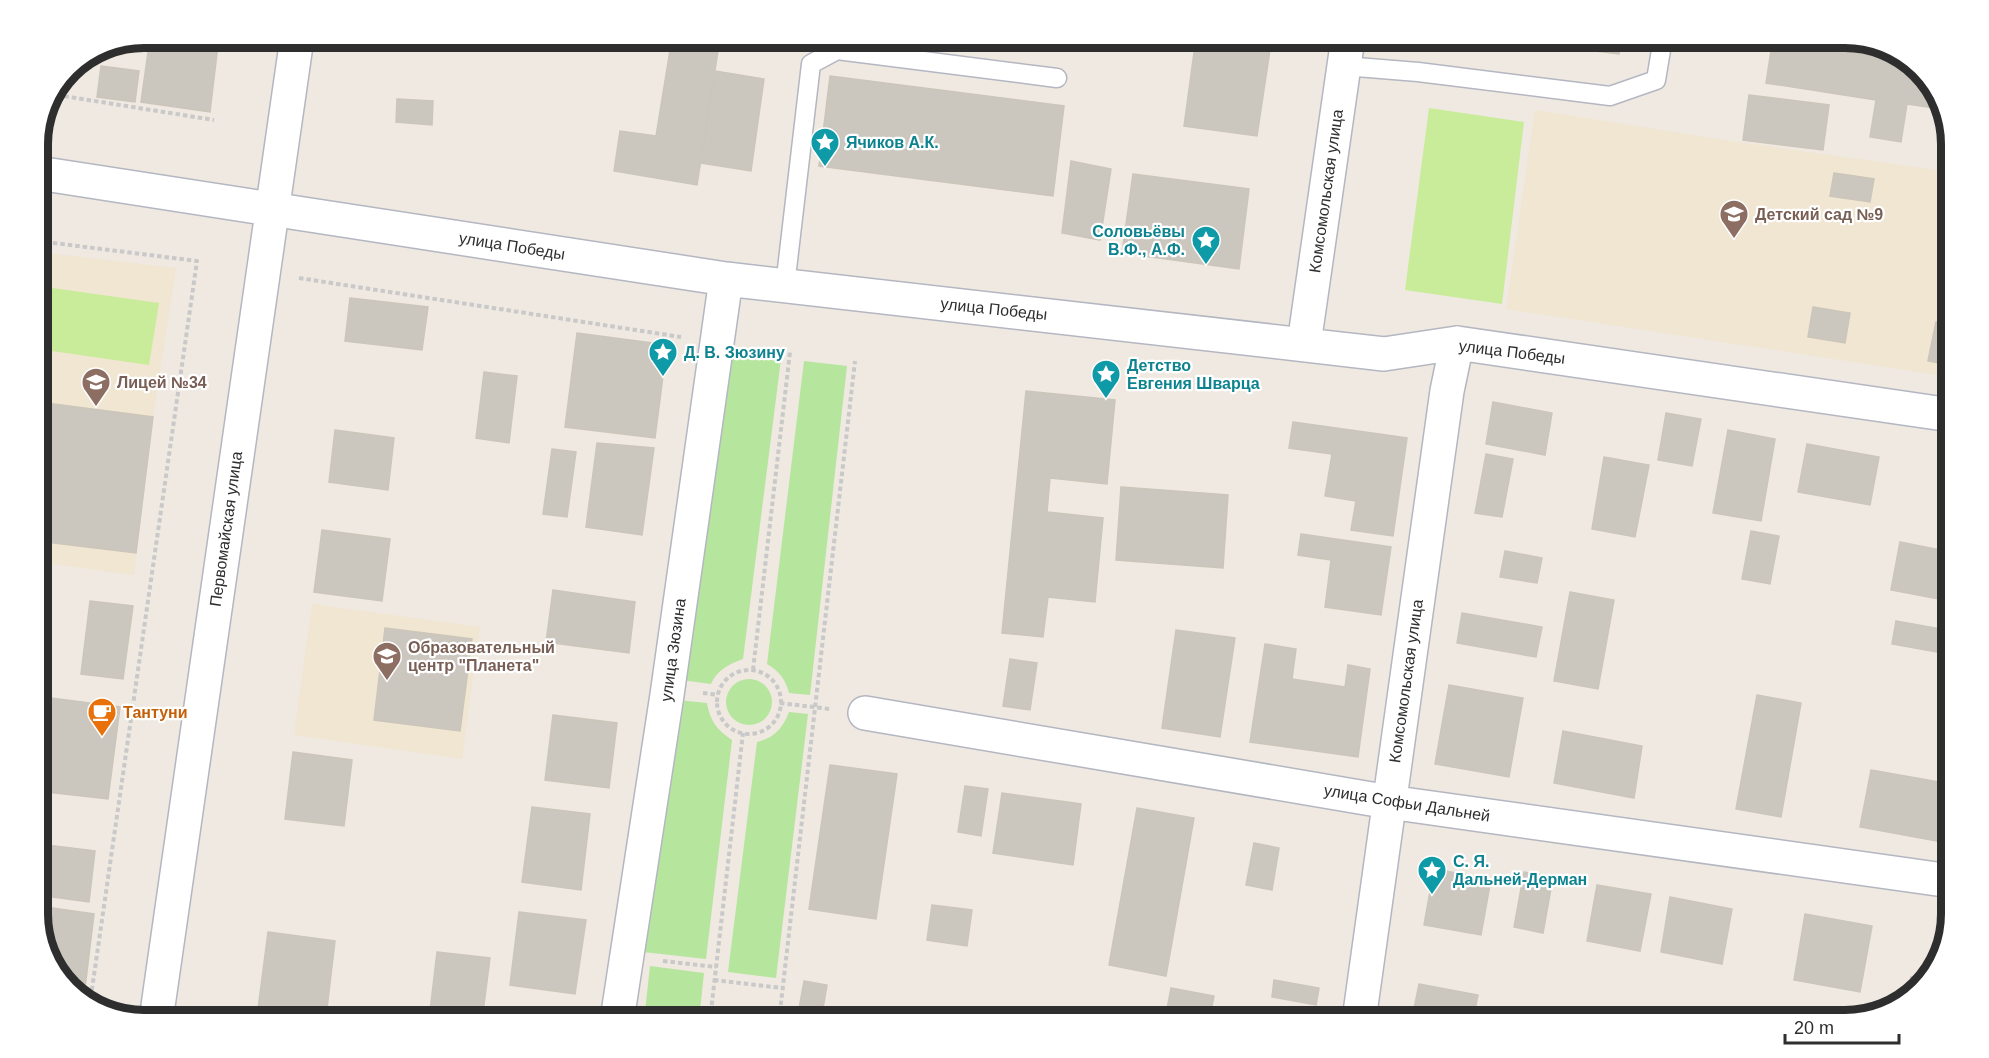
<svg xmlns="http://www.w3.org/2000/svg" width="1989" height="1058" font-family="Helvetica,sans-serif">
<style>
.education{fill:#f0e6d1}
.green{fill:#b6e59e}
.pitch{fill:#c9ec9a}
.building{fill:#cbc7bf;stroke:#cbc5ba;stroke-width:1.5}
.lines{fill:none;stroke-linecap:round;stroke-linejoin:round}
.lane-casing{stroke:#b4b7c1;stroke-width:21}
.street-casing{stroke:#b4b7c1;stroke-width:36}
.secondary-casing{stroke:#b4b7c1;stroke-width:36}
.path{stroke:#c9c9c9;stroke-width:4;stroke-dasharray:4.5 3;stroke-linecap:butt}
.lane{stroke:#fff;stroke-width:18}
.street{stroke:#fff;stroke-width:33}
.secondary{stroke:#fff;stroke-width:33}
.labels{text-anchor:middle;dominant-baseline:central;stroke-width:4.5;stroke-linejoin:round;paint-order:stroke}
.culture-label{font-size:16px;font-weight:bold;fill:#0d838f;stroke:#fff;text-anchor:start}
.street-label{font-size:16px;fill:#2e2e2e;stroke:#fff}
.education-label{font-size:16px;font-weight:bold;fill:#785e54;stroke:#fff;text-anchor:start}
.food-label{font-size:16px;font-weight:bold;fill:#c56008;stroke:#fff;text-anchor:start}
.rim{fill:none;stroke:#2e2e2e;stroke-width:8}
</style>
<rect width="100%" height="100%" fill="#efe9e1"/>
<path class="education" d="M1535,110L1738,142L1951,172V377L1506,309Z
M38,252L176,268L153,417L134,575L38,562Z
M312,604L480,627L462,759L294,735Z"/>
<path class="green" d="M728,355L781,359L743,659C729,664 717,670 711,684L681,680Z
M804,361L847,366L810,695L789,693C786,680 779,671 767,664Z
M726 702a23 23 0 1 1 46 0a23 23 0 1 1-46 0Z
M678,700L707,703C710,721 717,730 732,740L706,959L643,952Z
M789,712L808,714L776,978L728,972L757,742C774,738 783,728 789,712Z
M650,966L704,973L699,1020H644Z"/>
<path class="pitch" d="M1429,108L1524,122L1502,304L1405,290Z
M38,286L159,303L149,365L38,349Z"/>
<path class="building" d="M150,38L218,45L210,112L141,102Z
M672,38H720L697,185L614,171L620,131L656,136Z
M1196,38H1264L1263,49L1270,50L1257,136L1184,126Z
M1486,38H1621L1619,54Z
M1773,38H1845L1892,49L1934,85L1942,109L1907,104L1901,142L1870,137L1876,100L1766,83Z
M101,66L139,71L135,102L97,97Z
M715,71L764,79L751,171L700,163Z
M830,76L1064,106L1053,196L819,166Z
M1749,95L1829,105L1823,150L1743,140Z
M397,99L433,101L432,125L396,122Z
M1071,161L1111,169L1100,240L1062,233Z
M1834,173L1874,179L1870,202L1830,196Z
M1133,174L1249,189L1239,269L1122,253Z
M350,298L428,307L422,350L345,341Z
M1813,307L1850,313L1845,343L1808,337Z
M1936,322L1951,325V365L1928,361Z
M577,333L667,345L655,438L565,427Z
M484,372L517,376L509,443L476,438Z
M1026,391L1115,400L1107,484L1050,478L1047,512L1103,518L1095,602L1048,597L1043,637L1002,633Z
M38,402L153,417L136,553L38,541Z
M1493,402L1552,413L1545,455L1486,444Z
M1666,413L1701,419L1692,466L1658,460Z
M1293,422L1407,438L1393,536L1351,530L1356,501L1325,496L1332,454L1289,448Z
M335,430L394,438L388,490L329,482Z
M1728,430L1775,439L1761,521L1713,513Z
M597,443L654,448L642,535L586,527Z
M1807,444L1879,457L1870,505L1798,492Z
M552,449L576,452L567,517L543,514Z
M1486,454L1513,459L1502,517L1475,513Z
M1604,457L1649,465L1635,537L1592,529Z
M1121,487L1228,495L1223,568L1116,560Z
M322,530L390,539L382,601L314,592Z
M1751,531L1779,536L1770,584L1742,579Z
M1301,534L1391,547L1381,615L1325,607L1331,560L1298,555Z
M1900,542L1951,552L1950,601L1891,590Z
M1505,551L1542,558L1537,583L1500,577Z
M553,590L635,602L629,653L546,642Z
M1570,592L1614,600L1598,689L1554,681Z
M90,601L133,606L123,679L81,674Z
M1462,613L1542,627L1536,657L1457,643Z
M1896,621L1947,630L1942,653L1892,644Z
M385,628L472,639L460,731L374,720Z
M1176,630L1235,638L1220,737L1162,728Z
M1265,644L1296,649L1292,679L1345,687L1348,665L1370,669L1358,757L1250,742Z
M1010,659L1037,663L1030,710L1003,706Z
M1449,685L1523,698L1509,777L1435,764Z
M1757,695L1801,703L1781,817L1736,809Z
M43,697L120,707L108,799L38,791V741Z
M553,715L617,723L609,788L545,780Z
M1563,731L1642,746L1634,798L1554,783Z
M293,752L352,760L344,826L285,819Z
M830,765L897,774L876,919L809,909Z
M1871,770L1951,784L1943,842L1860,827Z
M965,786L988,789L981,836L958,832Z
M1002,793L1081,804L1073,865L993,853Z
M532,807L590,814L581,890L522,882Z
M1137,808L1194,818L1166,976L1109,965Z
M1254,843L1279,848L1272,890L1246,885Z
M38,844L95,851L89,902L38,895Z
M1434,869L1491,879L1481,935L1424,925Z
M1524,872L1553,877L1543,933L1514,927Z
M1597,885L1651,894L1640,951L1587,941Z
M1670,897L1732,909L1722,964L1661,952Z
M932,905L972,910L967,946L927,940Z
M38,906L94,914L85,988L71,986L55,973L38,921Z
M519,912L586,920L575,994L510,985Z
M1805,914L1872,926L1860,992L1794,980Z
M268,932L335,941L326,1017L258,1009Z
M437,952L490,958L482,1020H429Z
M1911,977L1924,980L1907,999Z
M1274,980L1319,988L1316,1005L1272,997Z
M804,981L827,985L821,1020H797Z
M1419,984L1478,995L1473,1020H1449L1413,1014Z
M1171,988L1214,996L1209,1020H1165Z
M1722,1016L1741,1019L1740,1020H1721Z"/>
<g class="lines">
<g class="lane-casing">
<path id="lane" d="M1344,66L1418,72L1610,96L1656,80L1663,38
M785,286L811,64L837,50L1057,78"/>
</g>
<g class="street-casing">
<path id="street" d="M271,209L726,279L1384,354L1457,343L1951,415
M1304,344L1348,38
M865,713L1389,802L1951,881
M617,1020L667,695L726,279
M1359,1020L1447,391L1457,343"/>
</g>
<g class="secondary-casing">
<path id="secondary" d="M38,173L271,209
M156,1020L297,38"/>
</g>
<path class="path" d="M57,95L214,120
M38,241L197,261L90,1003
M299,278L681,337
M753,670L790,352
M717 702a32 32 0 1 1 64 0a32 32 0 1 1-64 0Z
M703,693L718,695
M780,703L830,709
M663,961L716,967
M714,980L782,988
M710,1020L743,733
M779,1020L855,361"/>
<use href="#lane" class="lane"/>
<use href="#street" class="street"/>
<use href="#secondary" class="secondary"/>
</g>
<defs>
<g id="sight-pin" transform="scale(1.5)"><path d="M0 17L-7.5 6A9.5 9.5 0 1 1 7.5 6Z" fill="#0f9aa8" stroke="#fff"/><path d="M0-6L1.8-2.2L6-1.7L2.9 1.2L3.7 5.4L0 3.3L-3.7 5.4L-2.9 1.2L-6-1.7L-1.8-2.2Z" fill="#fff"/></g>
<g id="school-pin" transform="scale(1.5)"><path d="M0 17L-7.5 6A9.5 9.5 0 1 1 7.5 6Z" fill="#8d6e63" stroke="#fff"/><path d="M0-5L7-2L0 1L-7-2ZM-4 1L0 2.5L4 1V4Q0 6-4 4Z" fill="#fff"/></g>
<g id="cafe-pin" transform="scale(1.5)"><path d="M0 17L-7.5 6A9.5 9.5 0 1 1 7.5 6Z" fill="#e8710a" stroke="#fff"/><path d="M-5.5-4.5H6V0H3Q3 3.5 0 3.5H-2.5Q-5.5 3.5-5.5 0ZM3-3.2v2h1.7v-2ZM-6 4.5H4V6H-6Z" fill="#fff"/></g>
</defs>
<g fill-rule="evenodd">
<use href="#sight-pin" x="825" y="142"/>
<use href="#school-pin" x="1734" y="214"/>
<use href="#sight-pin" x="1206" y="240"/>
<use href="#sight-pin" x="663" y="352"/>
<use href="#sight-pin" x="1106" y="374"/>
<use href="#school-pin" x="96" y="382"/>
<use href="#school-pin" x="387" y="656"/>
<use href="#cafe-pin" x="102" y="712"/>
<use href="#sight-pin" x="1432" y="870"/>
</g>
<g class="labels">
<g class="culture-label">
<text x="846" y="142">Ячиков А.К.</text>
<text x="1185" y="231" text-anchor="end">Соловьёвы<tspan x="1185" dy="18">В.Ф., А.Ф.</tspan></text>
<text x="684" y="352">Д. В. Зюзину</text>
<text x="1127" y="365">Детство<tspan x="1127" dy="18">Евгения Шварца</tspan></text>
<text x="1453" y="861">С. Я.<tspan x="1453" dy="18">Дальней-Дерман</tspan></text>
</g>
<g class="street-label">
<text transform="translate(1326 191) rotate(-82)">Комсомольская улица</text>
<text transform="translate(512 246) rotate(9)">улица Победы</text>
<text transform="translate(994 309) rotate(6)">улица Победы</text>
<text transform="translate(1512 352) rotate(7)">улица Победы</text>
<text transform="translate(226 529) rotate(-82)">Первомайская улица</text>
<text transform="translate(673 650) rotate(-82)">улица Зюзина</text>
<text transform="translate(1406 681) rotate(-82)">Комсомольская улица</text>
<text transform="translate(1407 803) rotate(9)">улица Софьи Дальней</text>
</g>
<g class="education-label">
<text x="1755" y="214">Детский сад №9</text>
<text x="117" y="382">Лицей №34</text>
<text x="408" y="647">Образовательный<tspan x="408" dy="18">центр "Планета"</tspan></text>
</g>
<g class="food-label">
<text x="123" y="712">Тантуни</text>
</g>
</g>
<path d="M0 0H1989V1058H0ZM144 48H1845A96 96 0 0 1 1941 144V914A96 96 0 0 1 1845 1010H144A96 96 0 0 1 48 914V144A96 96 0 0 1 144 48Z" fill="#fff" fill-rule="evenodd"/>
<path class="rim" d="M144 48H1845A96 96 0 0 1 1941 144V914A96 96 0 0 1 1845 1010H144A96 96 0 0 1 48 914V144A96 96 0 0 1 144 48Z"/>
<path d="M1785 1034v9h114v-9" fill="none" stroke="#2e2e2e" stroke-width="3"/>
<text x="1794" y="1034" font-size="18" fill="#2e2e2e" stroke="#ffffff" stroke-width="4.5" paint-order="stroke">20 m</text>
</svg>
